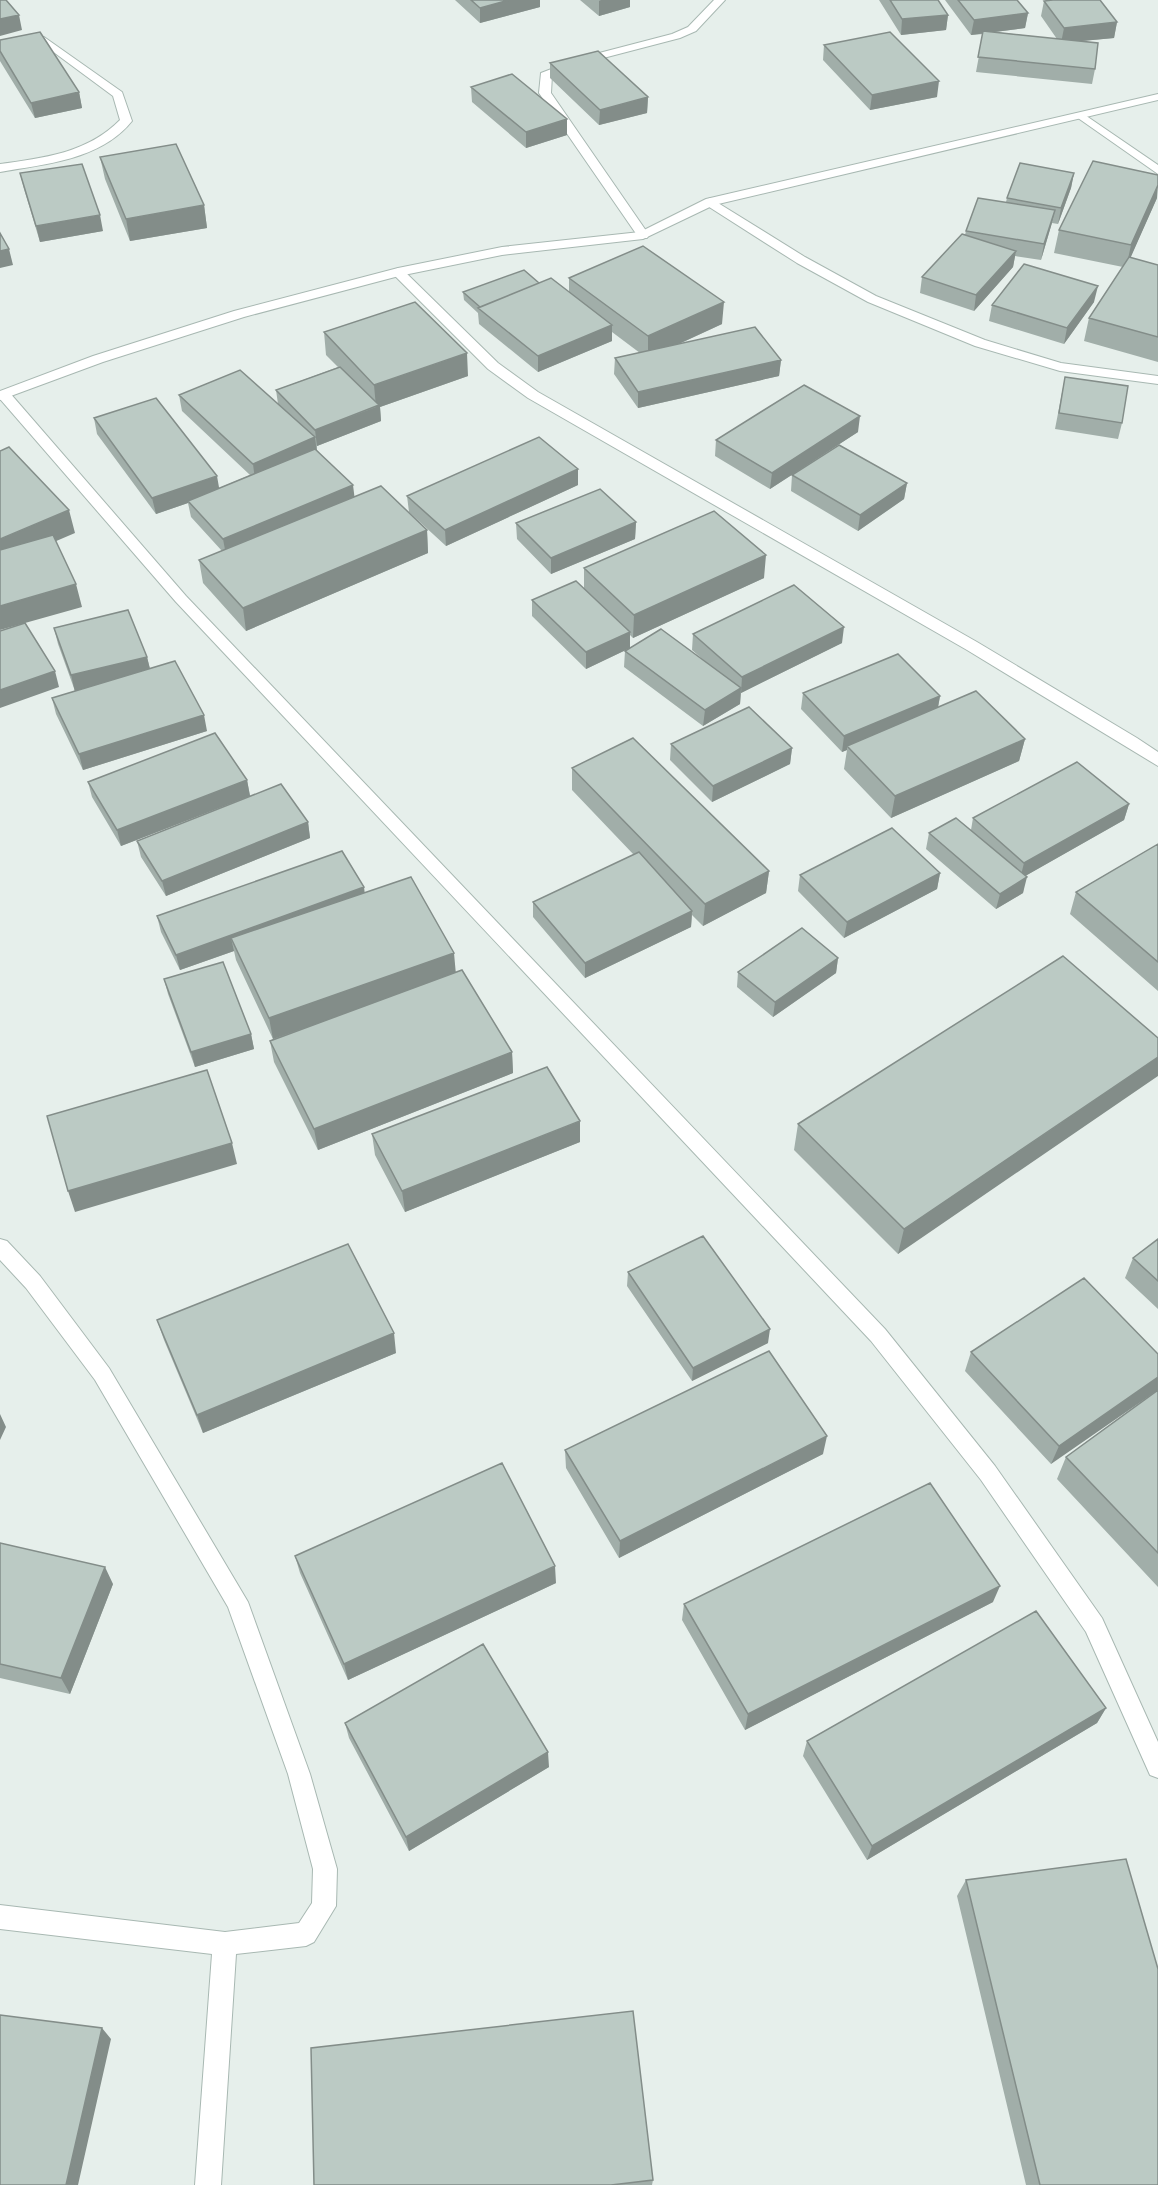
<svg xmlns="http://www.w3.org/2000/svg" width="1158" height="2185" font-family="'Nunito Sans',sans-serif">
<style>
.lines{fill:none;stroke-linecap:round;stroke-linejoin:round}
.minor-casing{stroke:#a8b8b2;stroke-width:2}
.tertiary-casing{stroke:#a8b8b2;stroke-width:2}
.minor{fill:#fff;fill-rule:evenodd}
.tertiary{fill:#fff;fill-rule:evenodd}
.wall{fill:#a1aea9}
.shaded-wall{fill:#838d89}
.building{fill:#bbcac4;stroke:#838d89;stroke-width:1.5}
</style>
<rect width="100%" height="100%" fill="#e6efeb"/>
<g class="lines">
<g class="minor-casing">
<path id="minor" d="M714,0H725L696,31L680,38L588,62L552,75L551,93L649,235L647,238H639L539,93L541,73L580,58L672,34L688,27Z
M44,37L122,92L132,121C101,160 45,164 0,172V164C43,158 88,153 120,120L113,96L40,42L39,40Z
M1082,113L1158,165V174L1078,118L1076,116Z
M710,198L805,257L876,296L985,340L1061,363L1158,376V384L1060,371L975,346L868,302L797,263L706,205L704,202Z
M398,268L402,269L498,363L538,392L977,642L1137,738L1158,752V766L967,650L528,398L488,369L394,275L392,272Z
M4,391L9,392L186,596L885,1329L995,1466L1102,1618L1158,1742V1778L1150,1775L1086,1632L981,1480L871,1341L176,602L0,399V392Z
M0,1239L7,1241L40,1276L109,1368L248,1602L310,1774L337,1869L336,1906L314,1942L306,1946L236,1954L221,2185H195L212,1954L0,1929V1905L225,1932L299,1923L312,1903L313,1869L288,1774L228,1607L95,1380L26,1288L0,1260Z"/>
</g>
<g class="tertiary-casing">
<path id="tertiary" d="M1158,94V100L714,205L643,239L502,255L399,276L244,317L103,362L0,400V391L93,356L234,311L398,268L502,247L640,232L706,199Z"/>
</g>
<use href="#minor" class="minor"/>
<use href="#tertiary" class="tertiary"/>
</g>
<path class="wall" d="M455,0H540V7L480,23Z
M580,0H630V7L599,16Z
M879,0H938L948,15L946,30L901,35Z
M945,0H1017L1028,13L1025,28L995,32L1057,39L1041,16L1044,1L1117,22L1114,38L1081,41L1095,69L1092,84L976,72L983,34L971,35Z
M0,40L79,92L82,108L35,118L0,61Z
M824,45L937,97L870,110L823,60Z
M550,63L648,97L647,113L599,125L550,78Z
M471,87L567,135L526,148L472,102Z
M100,157L204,205L207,228L130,241L105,179Z
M20,173L103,231L40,242L24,189Z
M1074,173L1071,188L1058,224L1052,223L1041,260L1015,256L1013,267L974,311L920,293L922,277L965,235L966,231L1006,202L1007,198Z
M1157,198L1130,258L1158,265V362L1084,341L1089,318L1123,267L1054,253L1059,230Z
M569,278L722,324L679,344L781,360L779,376L638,408L614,374L615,358L640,353L612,332V341L538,372L479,324L478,313L464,300L463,292L539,283L569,292Z
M1094,302L1064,344L989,321L992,305Z
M324,332L468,376L380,407L381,421L317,446V450L354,497L427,530L428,553L246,631L203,583L199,560L222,551L191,517L188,503L156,514L97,434L94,418L219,488L250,475L182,411L179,395L278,404L276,390L338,367L326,355Z
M1065,377L1122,423L1118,439L1055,429Z
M858,432L770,489L715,456L716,440Z
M792,475L907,483L904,499L858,531L791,491Z
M578,485L446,546L409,512L407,496Z
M636,522L635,539L551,574L517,539L516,523Z
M584,568L764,578L633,638L630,635V648L707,663L692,650L693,634L842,643L741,693L740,704L703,726L624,667L625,651L628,649L586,669L532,616V600L584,588Z
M54,628L147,657L150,669L207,731L83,770L56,714L52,698L75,691L58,644Z
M803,693L940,696L938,708L1025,739L1019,761L891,818L844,769L847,750L842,752L801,709Z
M671,744L792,748L790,764L712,802L670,760Z
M572,768L769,871L766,893L703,926L692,915L691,927L585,978L533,917V902L634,855L572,790Z
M247,780L250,796L121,846L92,797L88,782Z
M1129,804L1124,820L1025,876L1023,893L996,909L926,849L929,833L971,830L973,818Z
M308,822L310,838L166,896L141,857L137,841Z
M1158,844V991L1070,914L1076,892Z
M940,873L937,889L844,938L798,891L800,875Z
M364,887V893L456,972L512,1052L513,1073L318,1150L274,1062L270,1041L273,1039L236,960L234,951L180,970L161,932L157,916Z
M838,958L836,973L773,1017L737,987L738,972Z
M164,979L251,1034L254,1049L195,1067L168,994Z
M1158,1038L898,1254L794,1150L798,1124Z
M372,1134L580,1142L405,1212L375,1155Z
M1158,1239V1309L1125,1278L1133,1258Z
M628,1272L768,1343L692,1381L627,1286Z
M157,1320L396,1353L203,1433L164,1340Z
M971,1352L1158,1354L1051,1464L965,1371Z
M1158,1390V1587L1057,1479L1066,1457Z
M565,1450L823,1454L619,1558L566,1468Z
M0,1543L113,1584L70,1694L0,1678Z
M295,1556L556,1583L348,1680L300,1573Z
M993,1602L745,1730L682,1620L684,1604Z
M1106,1708L1097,1723L867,1860L803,1756L807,1741Z
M345,1723L549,1767L409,1851L349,1738Z
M966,1880L1158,2185H1026L957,1896Z
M653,2180L652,2185H314Z"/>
<path class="shaded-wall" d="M509,0H540V7L480,23V8Z
M601,0H630V7L599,16V1Z
M1028,13L1025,28L971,35L974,20Z
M19,15L22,30L0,36V19Z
M948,15L946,30L901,35L902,19Z
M1117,22L1114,38L1061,43L1064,28Z
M939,81L937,97L870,110L872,95Z
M79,92L82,108L35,118L31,103Z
M648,97L647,113L599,125L600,110Z
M567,119V135L526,148V132Z
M1074,173L1071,188L1058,224L1061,208Z
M1158,185L1157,198L1126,268L1131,245Z
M204,205L207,228L130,241L126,219Z
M1055,210L1051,226L1041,260L1044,244Z
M100,215L103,231L40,242L36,226Z
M9,249L13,265L0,268V251Z
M1016,251L1013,267L974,311L976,295Z
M1098,286L1094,302L1064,344L1067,328Z
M724,302L722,324L648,358V336Z
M612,325V341L538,372V356Z
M467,353L468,376L380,407L381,421L317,446L315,430L376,407L374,385Z
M781,360L779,376L638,408V392Z
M860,416L858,432L770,489L772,473Z
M315,437L317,453L255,480L253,464Z
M578,469V485L446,546L445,530Z
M217,476L220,493L188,501V503L156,514L152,498Z
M907,483L904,499L858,531L860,515Z
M353,485L355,501L226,555L223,539Z
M69,510L75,533L0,565V539Z
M636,522L635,539L551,574V558Z
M427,530L428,553L246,631L243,608Z
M766,555L764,578L633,638L634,615Z
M76,584L82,607L0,630V606Z
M844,627L842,643L741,693L742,677Z
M630,632V648L586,669V652Z
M147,657L151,673L75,692L71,675Z
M55,671L59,687L0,708V690Z
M741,688L740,704L703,726L705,710Z
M940,696L937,712L847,746V750L842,752L844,736Z
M204,715L207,731L83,770L79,754Z
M1025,739L1019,761L891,818L895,796Z
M792,748L790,764L712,802L713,786Z
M247,780L250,796L121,846L117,830Z
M1129,804L1124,820L1020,879L1024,863Z
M308,822L310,838L166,896L162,881Z
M769,871L766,893L703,926L705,904Z
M940,873L937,889L844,938L847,922Z
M1027,877L1023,893L996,909L1000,894Z
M364,887L366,903L231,938L234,951L180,970L176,955Z
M692,911L691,927L585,978V963Z
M454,953L456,975L273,1039L269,1018Z
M838,958L836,973L773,1017L775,1002Z
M251,1034L254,1049L195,1067L191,1052Z
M512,1052L513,1073L318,1150L314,1129Z
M1158,1057V1076L898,1254L904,1229Z
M580,1121V1142L405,1212L402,1191Z
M232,1143L237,1164L75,1212L68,1191Z
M770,1329L768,1343L692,1381L693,1368Z
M394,1333L396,1353L203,1433L197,1415Z
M1158,1377V1390L1051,1464L1059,1446Z
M0,1414L6,1427L0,1440Z
M827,1436L823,1454L619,1558L620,1541Z
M555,1566L556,1583L348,1680L344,1664Z
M105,1567L113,1584L70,1694L61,1678Z
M1000,1586L993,1602L745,1730L748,1714Z
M1106,1708L1097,1723L867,1860L872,1846Z
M548,1752L549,1767L409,1851L406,1837Z
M102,2028L111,2039L78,2185H66Z"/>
<path class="building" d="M0,0H6L19,15L0,19Z
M471,0H509L480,8Z
M890,0H938L948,15L902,19Z
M958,0H1017L1028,13L974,20Z
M1053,0H1100L1117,22L1064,28L1044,1Z
M983,31L1098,43L1095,69L978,57Z
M40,32L79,92L31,103L0,51V40Z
M890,32L939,81L872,95L824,45Z
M598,51L648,97L600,110L550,63Z
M512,74L567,119L526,132L471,87Z
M176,144L204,205L126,219L100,157Z
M1093,161L1158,175V185L1131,245L1059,230Z
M1020,163L1074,173L1061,208L1007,198Z
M82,164L100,215L36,226L20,173Z
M978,198L1055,210L1044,244L966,231Z
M0,233L9,249L0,251Z
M962,234L1016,251L976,295L922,277Z
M643,246L724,302L648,336L569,278Z
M1129,257L1158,265V337L1089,318Z
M1024,264L1098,286L1067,328L992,305Z
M524,270L539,283L480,307L463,292Z
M551,278L612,325L538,356L478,308Z
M415,302L467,353L374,385L324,332Z
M755,327L781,360L638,392L615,358Z
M340,367L379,405L315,430L276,390Z
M240,370L315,437L253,464L179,395Z
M1065,377L1128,386L1122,423L1059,413Z
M804,385L860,416L772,473L716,440Z
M156,398L217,476L152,498L94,418Z
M539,437L578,469L445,530L407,496Z
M839,445L907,483L860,515L792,475Z
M9,447L69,510L0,539V451Z
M315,449L353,485L223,539L188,501Z
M381,486L427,530L243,608L199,560Z
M600,489L636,522L551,558L516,523Z
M714,511L766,555L634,615L584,568Z
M53,535L76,584L0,606V550Z
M576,581L630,632L586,652L532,600Z
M794,585L844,627L742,677L693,634Z
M128,610L147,657L71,675L54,628Z
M25,623L55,671L0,690V631Z
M661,629L741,688L705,710L625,651Z
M898,654L940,696L844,736L803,693Z
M175,661L204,715L79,754L52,698Z
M976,691L1025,739L895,796L847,746Z
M749,707L792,748L713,786L671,744Z
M215,733L247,780L117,830L88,782Z
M633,738L769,871L705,904L572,768Z
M1077,762L1129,804L1024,863L973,818Z
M281,784L308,822L162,881L137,841Z
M956,818L1027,877L1000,894L929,833Z
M892,828L940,873L847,922L800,875Z
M1158,844V962L1076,892Z
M342,851L364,887L176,955L157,916Z
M639,852L692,911L585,963L533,902Z
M411,877L454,953L269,1018L231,938Z
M802,928L838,958L775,1002L738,972Z
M1063,956L1158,1038V1057L904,1229L798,1124Z
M223,962L251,1034L191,1052L164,979Z
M462,970L512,1052L314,1129L270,1041Z
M547,1067L580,1121L402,1191L372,1134Z
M207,1070L232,1143L68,1191L47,1116Z
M703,1236L770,1329L693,1368L628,1272Z
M1158,1239V1281L1133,1258Z
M348,1244L394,1333L197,1415L157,1320Z
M1084,1278L1158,1354V1377L1059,1446L971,1352Z
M769,1351L827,1436L620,1541L565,1450Z
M1158,1390V1553L1066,1457Z
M502,1463L555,1566L344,1664L295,1556Z
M930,1483L1000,1586L748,1714L684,1604Z
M0,1543L105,1567L61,1678L0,1664Z
M1036,1611L1106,1708L872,1846L807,1741Z
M483,1644L548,1752L406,1837L345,1723Z
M1126,1859L1158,1969V2185H1040L966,1880Z
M633,2011L653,2180L611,2185H314L311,2048Z
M0,2015L102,2028L66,2185H0Z"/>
</svg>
